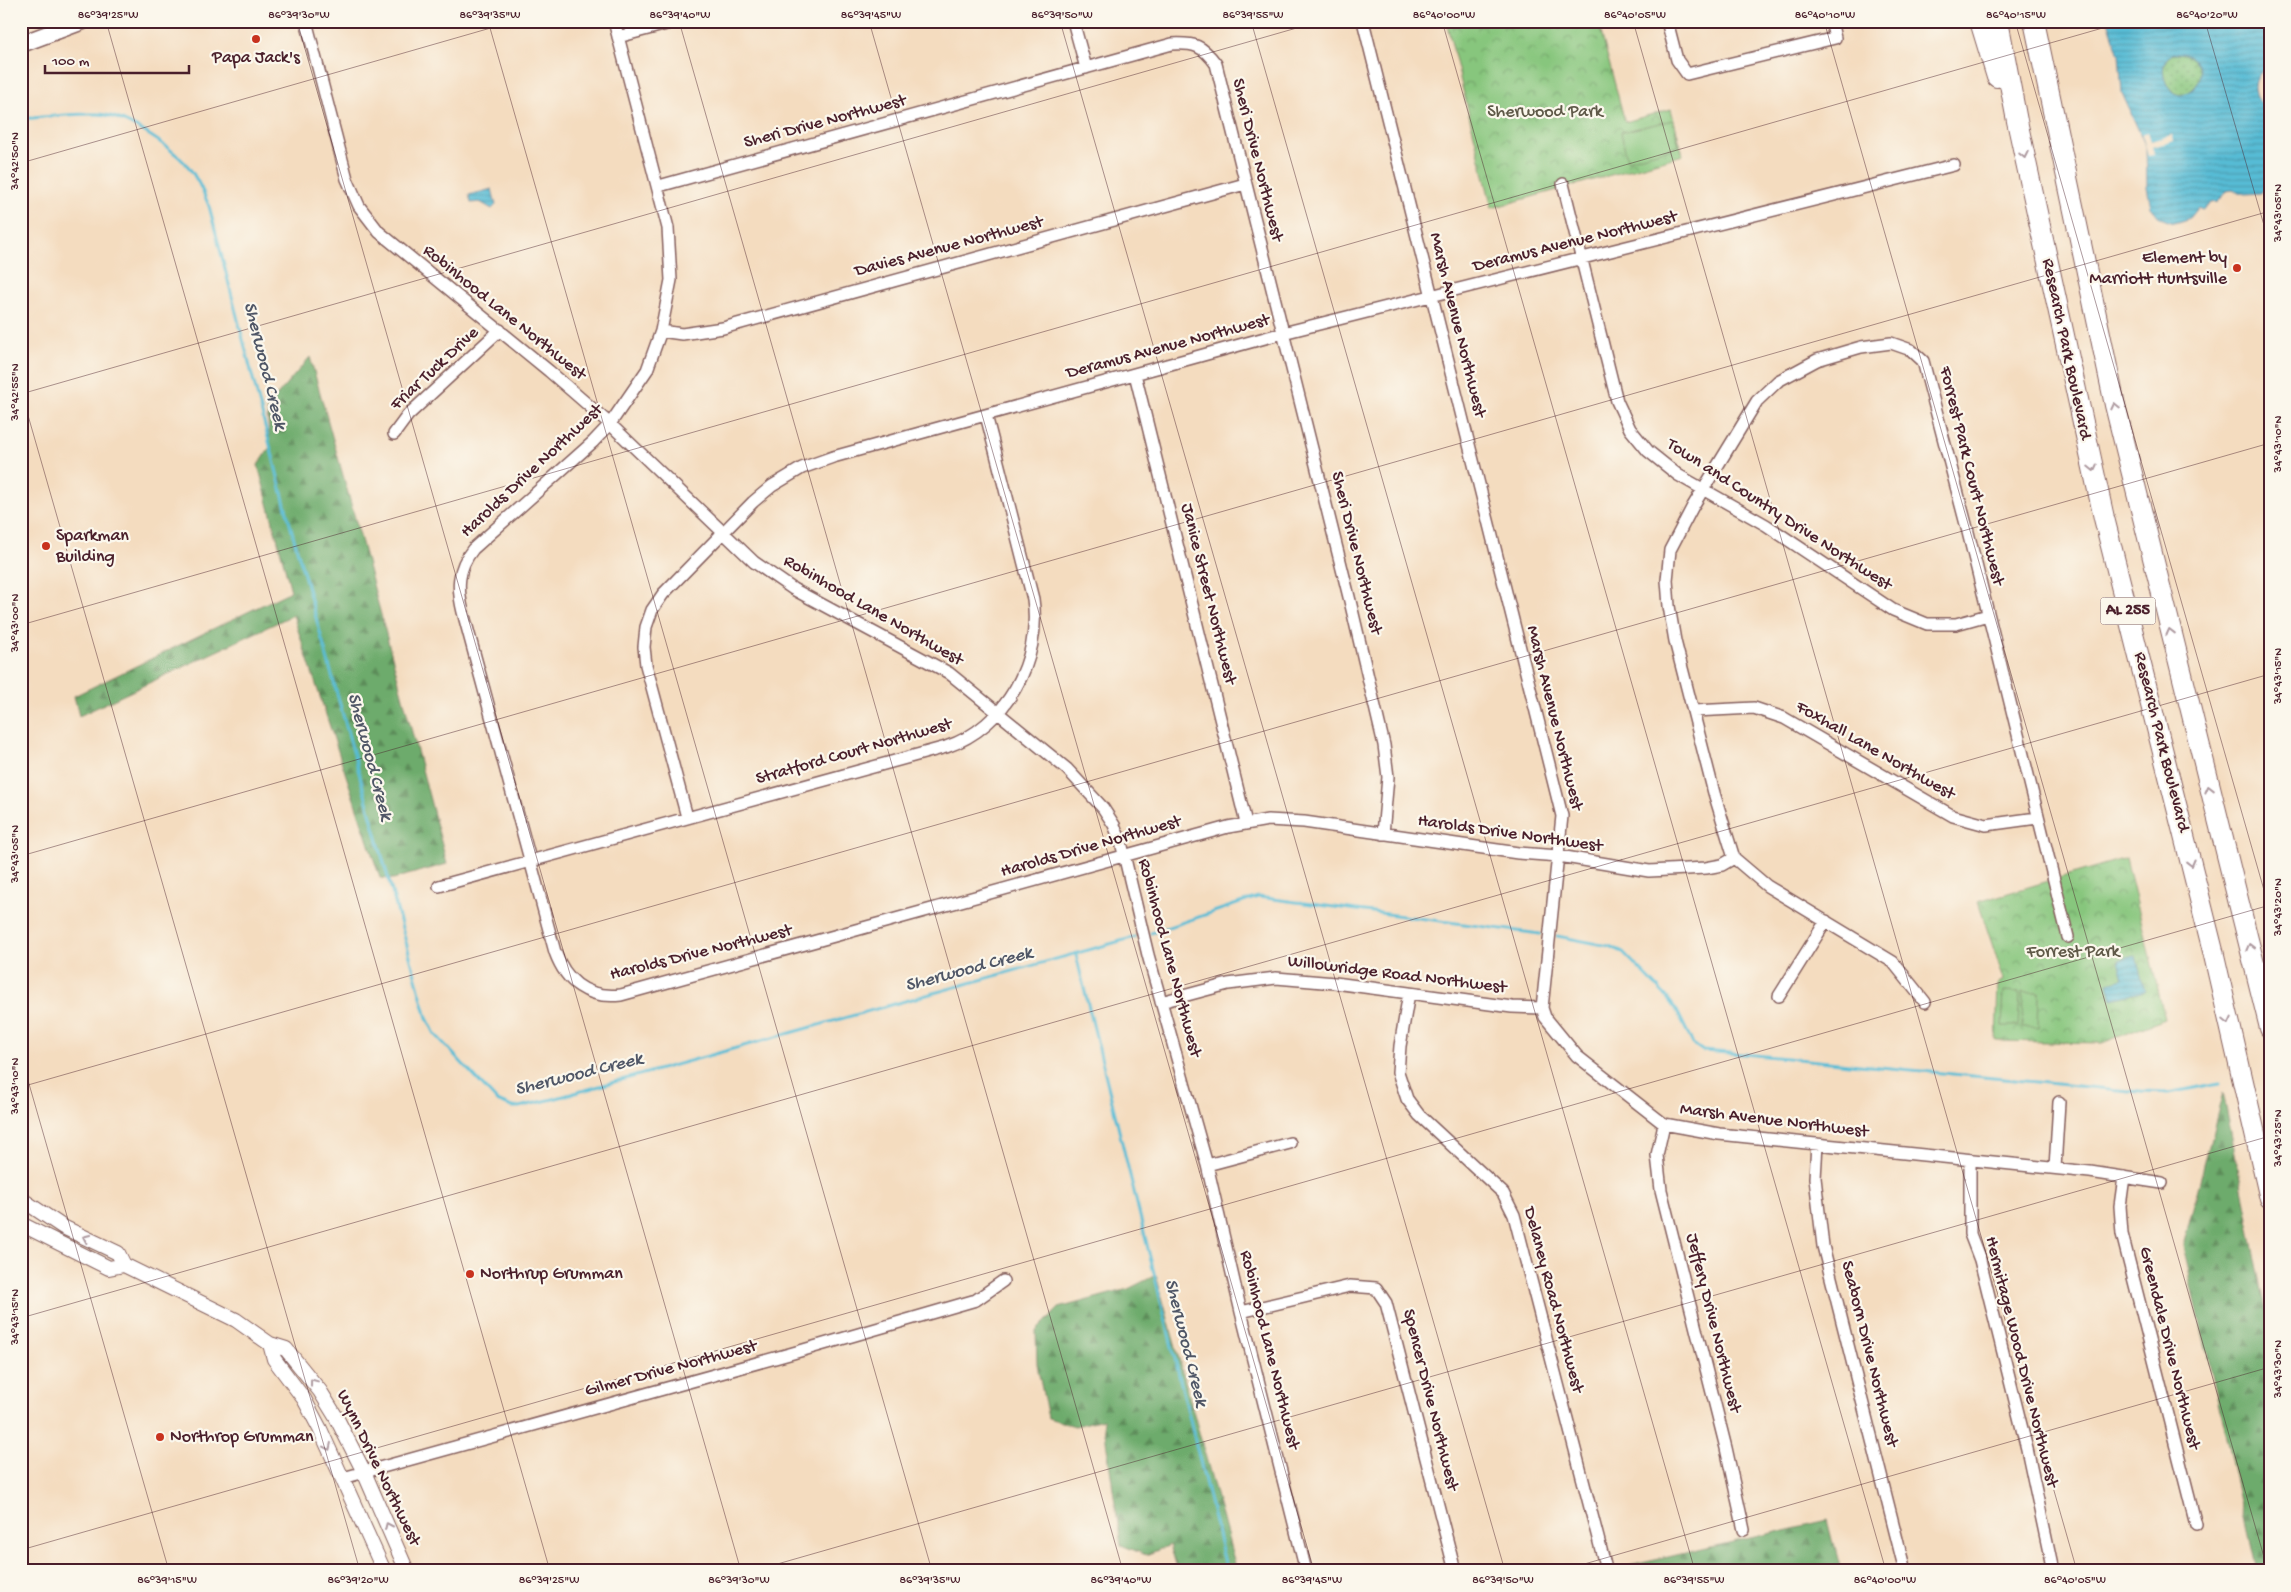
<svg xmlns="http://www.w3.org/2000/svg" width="2291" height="1592" font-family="'Gochi Hand',sans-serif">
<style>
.grass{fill:url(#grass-dots);stroke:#687254}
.forest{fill:url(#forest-firs);stroke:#5c654c}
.park{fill:url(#park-crowns);stroke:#687254}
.garden{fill:#87c67d;stroke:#687254}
.water{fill:url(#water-rules);stroke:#506e80;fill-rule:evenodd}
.pier{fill:#f4dcbf}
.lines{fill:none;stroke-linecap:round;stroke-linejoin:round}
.stream{stroke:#57bcd5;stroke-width:3}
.minor-casing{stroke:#86615f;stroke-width:14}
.tertiary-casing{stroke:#86615f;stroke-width:16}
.secondary-casing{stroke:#86615f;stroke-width:19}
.motorway-casing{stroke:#86615f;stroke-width:22}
.minor{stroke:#fff;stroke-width:11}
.tertiary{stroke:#fff;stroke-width:14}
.secondary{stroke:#fff;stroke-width:16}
.motorway{stroke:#fff;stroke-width:20}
.oneway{stroke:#ae9aa0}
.ticks{fill:none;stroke:#4a1f2b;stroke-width:1;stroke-opacity:0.45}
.poi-dot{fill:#c8321e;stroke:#fbf7ec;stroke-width:2}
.labels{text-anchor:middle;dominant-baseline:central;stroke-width:4.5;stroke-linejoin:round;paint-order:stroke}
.shield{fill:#fbf7ec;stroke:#7f6065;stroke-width:1}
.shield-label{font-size:16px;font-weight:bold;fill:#4a1f2b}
.poi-label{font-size:18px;fill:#4a1f2b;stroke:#fbf7ec;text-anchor:start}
.park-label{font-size:18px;fill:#5f5948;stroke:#fbf7ec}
.street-label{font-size:18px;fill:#4a1f2b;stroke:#fbf7ec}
.water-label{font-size:19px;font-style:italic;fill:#4f5666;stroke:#fbf7ec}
.neatline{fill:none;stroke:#4a1f2b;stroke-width:2}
.ticks-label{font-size:12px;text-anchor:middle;fill:#4a1f2b}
</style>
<defs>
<pattern id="grass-dots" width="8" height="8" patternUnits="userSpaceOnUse" patternTransform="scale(1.25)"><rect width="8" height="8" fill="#87c67d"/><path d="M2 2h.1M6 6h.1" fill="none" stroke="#70a067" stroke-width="1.8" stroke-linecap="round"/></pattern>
<pattern id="forest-firs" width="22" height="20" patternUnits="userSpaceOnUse" patternTransform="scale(1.25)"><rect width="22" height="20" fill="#6dab6c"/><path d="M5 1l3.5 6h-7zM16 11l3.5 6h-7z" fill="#5c8b59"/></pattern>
<pattern id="park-crowns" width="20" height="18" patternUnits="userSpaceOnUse" patternTransform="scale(1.25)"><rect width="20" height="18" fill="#87c67d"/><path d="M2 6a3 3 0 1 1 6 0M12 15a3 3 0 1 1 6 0" fill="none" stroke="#70a067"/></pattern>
<pattern id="water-rules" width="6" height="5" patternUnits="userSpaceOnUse" patternTransform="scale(1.25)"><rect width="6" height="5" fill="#57bcd5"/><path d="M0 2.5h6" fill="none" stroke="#4a98ad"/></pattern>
</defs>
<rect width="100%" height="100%" fill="#fbf7ec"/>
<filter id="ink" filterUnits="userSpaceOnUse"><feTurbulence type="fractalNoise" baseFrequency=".02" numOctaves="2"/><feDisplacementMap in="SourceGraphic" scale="10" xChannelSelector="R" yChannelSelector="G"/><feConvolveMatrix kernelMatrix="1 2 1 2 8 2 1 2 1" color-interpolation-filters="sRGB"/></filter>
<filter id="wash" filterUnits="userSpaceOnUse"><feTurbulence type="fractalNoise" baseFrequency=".0096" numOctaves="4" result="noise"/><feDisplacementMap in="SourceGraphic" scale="20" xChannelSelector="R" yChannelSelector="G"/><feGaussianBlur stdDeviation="1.12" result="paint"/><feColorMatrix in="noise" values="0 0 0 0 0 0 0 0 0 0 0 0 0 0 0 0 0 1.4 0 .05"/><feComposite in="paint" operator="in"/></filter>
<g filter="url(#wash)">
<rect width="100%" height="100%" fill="#f4dcbf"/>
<path class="grass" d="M2173,53C2203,51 2211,87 2181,95C2163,92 2156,62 2173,53Z"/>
<path class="forest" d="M310,357L362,543L447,864L393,879L380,878L293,615L79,716L74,696L291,591L258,465L270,447L267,407Z
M2223,1092L2270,1330V1571H2256L2183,1246Z
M1156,1275L1237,1571H1178L1170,1545L1146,1555L1121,1545L1103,1419L1075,1426L1048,1418L1037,1365L1036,1331L1059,1308L1128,1289Z
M1828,1520L1841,1571H1630L1629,1566Z"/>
<path class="park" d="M1446,21H1598L1625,122L1671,109L1683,155L1492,208Z
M2126,858L2165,1019L2102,1043L1996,1041L1998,983L2004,980L1978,902Z"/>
<path class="garden" d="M1673,120L1679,146L1627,160L1621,132Z
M2004,991L2020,992L2018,1026H2002Z
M2023,992H2039L2038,1027H2022Z"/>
<path class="water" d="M2108,21H2270V66C2250,75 2250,100 2270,110V181L2261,193L2246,194L2232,190L2227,191L2217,202L2211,203L2203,209L2199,207L2190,218L2174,223L2160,218L2151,207L2147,187L2146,147L2122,93L2119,55ZM2173,53C2203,51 2211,87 2181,95C2163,92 2156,62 2173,53Z
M492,189L496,205L492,209L480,202L471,203L469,195Z
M2136,956L2145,991L2112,999L2108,983L2123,979L2118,960Z"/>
<path class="pier" d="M2148,132L2151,141L2172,135L2174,141L2152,147L2154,155L2148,156L2142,134Z"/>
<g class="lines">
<path class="stream" d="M21,119C46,117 73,113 98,114C125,115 169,146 187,165C197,177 203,191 209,206L290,524L427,1018L435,1034L497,1101L512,1107H519L553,1099L1135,937
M1151,933L1258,897L1540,934
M1557,936L1609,946L1623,952L1665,995L1677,1011L1693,1044L1703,1051L1755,1055L2140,1092L2169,1093L2219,1083
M1076,955L1227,1571"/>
</g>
</g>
<g filter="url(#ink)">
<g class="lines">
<g class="minor-casing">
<path id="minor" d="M306,21L347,179L359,206L379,232L549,371L610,424L754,562L793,589L949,673L1067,769L1103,808L1114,825L1121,842L1148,955L1207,1165L1241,1312L1306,1571
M614,21L668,228L671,280L661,331L647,370L610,424L593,442L473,549C457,569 457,588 463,612L555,952C566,982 587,999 621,995L1228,827L1268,820L1304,822L1518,853L1559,856L1649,871L1706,868L1722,865L1734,858
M1073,21L1086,68
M1363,21L1562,816L1542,1008L1545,1017L1577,1056L1664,1124L1719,1134L2090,1172L2162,1183
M1667,21L1677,60L1687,74L1835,38L1831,21
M618,37L678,21
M1563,184L1617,401L1630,429L1648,451L1678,475L1766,525L1893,610L1927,624H1956L1988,615
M659,186L1172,44C1195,43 1202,45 1216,64L1350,601L1384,745L1388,777L1383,834
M661,331L682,334L723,328L1245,184
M1135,374L1246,823
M394,434L408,415L500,330
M1694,711L1754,708L1784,718L1953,816L1986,825L2037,818
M687,817L646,665L644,647L646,627L652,610L663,594L753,502L772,486L802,468L833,457L1283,333L1954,165
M439,886L946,747C1006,727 1042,660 1033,599L986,415
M1409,993L1400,1046L1398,1072L1407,1099L1419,1115L1503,1193L1514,1215L1605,1565
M1779,996L1826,921
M1161,1002L1228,984L1276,978L1335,983L1512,1007L1542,1008
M1925,1002L1893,962L1767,886L1734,858L1714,793L1675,641L1669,606L1667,580L1670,550L1693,506L1757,401L1778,381L1817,360L1861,347L1891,343L1911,350L1923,361L1967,528L2068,937
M1664,1124L1657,1155L1661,1190L1726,1448L1744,1530
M1817,1144L1815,1178L1823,1246L1905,1571
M1970,1161V1234L1980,1260L2027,1449L2053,1571
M1207,1165L1290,1143
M2055,1168L2059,1102
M2124,1177L2120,1206L2122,1234L2196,1525
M1241,1312L1350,1286L1376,1288L1386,1303L1455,1571
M343,1478L793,1353L976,1300L1003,1281"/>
</g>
<g class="tertiary-casing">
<path id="tertiary" d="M21,1199L63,1227L118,1253L124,1265
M21,1224L109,1268L124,1265L236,1320L270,1344L286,1349L320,1391L336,1417L364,1472L407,1571
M270,1344L274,1359L304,1399L320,1429L384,1571"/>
</g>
<g class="secondary-casing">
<path id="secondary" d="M21,44L83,21"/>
</g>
<g class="motorway-casing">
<path id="motorway" d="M1980,21L1997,77
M1998,21L2017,121L2104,518L2213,951L2270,1199
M2034,21L2115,405L2270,1028"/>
</g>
<use href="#minor" class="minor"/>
<use href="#tertiary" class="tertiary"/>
<use href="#secondary" class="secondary"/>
<use href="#motorway" class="motorway"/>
</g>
<defs><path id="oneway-chevron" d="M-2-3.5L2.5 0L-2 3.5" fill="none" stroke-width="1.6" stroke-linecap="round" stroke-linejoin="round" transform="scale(1.25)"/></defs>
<g class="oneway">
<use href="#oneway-chevron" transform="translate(2024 155) rotate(78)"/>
<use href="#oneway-chevron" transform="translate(2115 406) rotate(-103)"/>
<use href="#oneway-chevron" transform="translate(2093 468) rotate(77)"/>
<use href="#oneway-chevron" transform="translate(2170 632) rotate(-104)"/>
<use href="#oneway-chevron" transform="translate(2209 789) rotate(-104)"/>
<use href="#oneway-chevron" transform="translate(2191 863) rotate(76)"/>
<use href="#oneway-chevron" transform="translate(2250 947) rotate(-104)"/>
<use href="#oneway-chevron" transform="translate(2228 1021) rotate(77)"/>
<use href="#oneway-chevron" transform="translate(86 1238) rotate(-155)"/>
<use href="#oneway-chevron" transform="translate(313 1382) rotate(-127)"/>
<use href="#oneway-chevron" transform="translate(328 1447) rotate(65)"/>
<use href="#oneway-chevron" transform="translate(388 1526) rotate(-114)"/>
</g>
</g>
<path class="ticks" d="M106,21L550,1571M297,21L741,1571M488,21L932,1571M679,21L1123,1571M869,21L1314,1571M1060,21L1505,1571M1251,21L1695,1571M1442,21L1886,1571M1633,21L2077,1571M1824,21L2268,1571M2015,21L2270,911M2205,21L2270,246M21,163L515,21M21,391L360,1571M21,394L1321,21M21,625L2127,21M21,856L2270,211M21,1056L169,1571M21,1087L2270,443M21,1318L2270,674M21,1550L2270,905M753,1571L2270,1136M1560,1571L2270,1367"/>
<g class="poi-dot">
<circle cx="256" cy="39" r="5"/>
<circle cx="2237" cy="268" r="5"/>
<circle cx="46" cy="546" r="5"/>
<circle cx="470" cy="1274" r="5"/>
<circle cx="160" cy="1437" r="5"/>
</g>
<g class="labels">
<rect class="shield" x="2100.5" y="597.5" width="55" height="27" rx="4"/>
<g class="shield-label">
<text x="2128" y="611">AL 255</text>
</g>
<g class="poi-label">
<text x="256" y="58" text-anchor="middle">Papa Jack's</text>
<text x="2227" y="258" text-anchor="end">Element by<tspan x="2227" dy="21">Marriott Huntsville</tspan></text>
<text x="56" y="536">Sparkman<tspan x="56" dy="21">Building</tspan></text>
<text x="480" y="1274">Northrup Grumman</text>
<text x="170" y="1437">Northrop Grumman</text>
</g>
<g class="park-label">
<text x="1545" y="112">Sherwood Park</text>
<text x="2073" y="952">Forrest Park</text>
</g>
<g class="street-label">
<text transform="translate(825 122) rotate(-15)">Sheri Drive Northwest</text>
<text transform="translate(1257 160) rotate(76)">Sheri Drive Northwest</text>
<text transform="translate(1575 242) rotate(-14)">Deramus Avenue Northwest</text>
<text transform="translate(949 247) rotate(-15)">Davies Avenue Northwest</text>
<text transform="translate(504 313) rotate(39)">Robinhood Lane Northwest</text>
<text transform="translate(1457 325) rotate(76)">Marsh Avenue Northwest</text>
<text transform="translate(1168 347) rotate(-15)">Deramus Avenue Northwest</text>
<text transform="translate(2066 349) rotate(78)">Research Park Boulevard</text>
<text transform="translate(435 369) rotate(-43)">Friar Tuck Drive</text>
<text transform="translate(532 471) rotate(-43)">Harolds Drive Northwest</text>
<text transform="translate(1971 476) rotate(76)">Forrest Park Court Northwest</text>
<text transform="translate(1779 515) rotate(33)">Town and Country Drive Northwest</text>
<text transform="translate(1356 553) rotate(76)">Sheri Drive Northwest</text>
<text transform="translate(1208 594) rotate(76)">Janice Street Northwest</text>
<text transform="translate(873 611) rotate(30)">Robinhood Lane Northwest</text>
<text transform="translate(1554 718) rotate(76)">Marsh Avenue Northwest</text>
<text transform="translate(2161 742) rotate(76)">Research Park Boulevard</text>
<text transform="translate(1875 751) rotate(30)">Foxhall Lane Northwest</text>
<text transform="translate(854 752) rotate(-16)">Stratford Court Northwest</text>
<text transform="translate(1510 834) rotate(8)">Harolds Drive Northwest</text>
<text transform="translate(1091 847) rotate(-16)">Harolds Drive Northwest</text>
<text transform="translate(701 953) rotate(-14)">Harolds Drive Northwest</text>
<text transform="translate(1169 958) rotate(75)">Robinhood Lane Northwest</text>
<text transform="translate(1397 975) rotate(7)">Willowridge Road Northwest</text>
<text transform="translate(1774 1121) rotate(7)">Marsh Avenue Northwest</text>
<text transform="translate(1553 1300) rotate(75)">Delaney Road Northwest</text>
<text transform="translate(1713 1323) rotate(76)">Jeffery Drive Northwest</text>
<text transform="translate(2169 1348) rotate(76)">Greendale Drive Northwest</text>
<text transform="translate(1269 1350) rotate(76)">Robinhood Lane Northwest</text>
<text transform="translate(1869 1354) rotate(76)">Seaborn Drive Northwest</text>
<text transform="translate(2021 1362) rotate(76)">Hermitage Wood Drive Northwest</text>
<text transform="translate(671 1369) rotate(-15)">Gilmer Drive Northwest</text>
<text transform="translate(1430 1400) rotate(76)">Spencer Drive Northwest</text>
<text transform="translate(378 1468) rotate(64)">Wynn Drive Northwest</text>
</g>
<g class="water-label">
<text transform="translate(264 366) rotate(76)">Sherwood Creek</text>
<text transform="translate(369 757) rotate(75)">Sherwood Creek</text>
<text transform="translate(969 970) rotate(-15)">Sherwood Creek</text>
<text transform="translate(579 1075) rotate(-14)">Sherwood Creek</text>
<text transform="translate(1185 1343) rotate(76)">Sherwood Creek</text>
</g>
</g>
<rect width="2291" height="1592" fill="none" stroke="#fbf7ec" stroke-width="55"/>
<path d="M45 65v8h144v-8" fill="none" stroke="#4a1f2b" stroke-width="2.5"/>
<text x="52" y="65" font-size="15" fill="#4a1f2b" stroke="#fbf7ec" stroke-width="4" paint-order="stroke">100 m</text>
<rect x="28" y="28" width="2236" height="1536" class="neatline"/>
<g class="ticks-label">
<text x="108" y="18">86°39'25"W</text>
<text x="299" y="18">86°39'30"W</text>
<text x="490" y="18">86°39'35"W</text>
<text x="680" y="18">86°39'40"W</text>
<text x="871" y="18">86°39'45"W</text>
<text x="1062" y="18">86°39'50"W</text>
<text x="1253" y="18">86°39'55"W</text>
<text x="1444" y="18">86°40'00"W</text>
<text x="1635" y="18">86°40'05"W</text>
<text x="1825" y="18">86°40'10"W</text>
<text x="2016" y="18">86°40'15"W</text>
<text x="2207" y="18">86°40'20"W</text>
<text transform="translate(14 161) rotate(-90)" y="4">34°42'50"N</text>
<text transform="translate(2277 213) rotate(-90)" y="4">34°43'05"N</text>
<text transform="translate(14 392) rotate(-90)" y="4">34°42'55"N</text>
<text transform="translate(2277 444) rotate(-90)" y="4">34°43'10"N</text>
<text transform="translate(14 623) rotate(-90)" y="4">34°43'00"N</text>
<text transform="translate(2277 676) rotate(-90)" y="4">34°43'15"N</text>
<text transform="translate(14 854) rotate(-90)" y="4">34°43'05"N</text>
<text transform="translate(2277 907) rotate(-90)" y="4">34°43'20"N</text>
<text transform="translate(14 1086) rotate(-90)" y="4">34°43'10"N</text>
<text transform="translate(2277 1138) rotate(-90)" y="4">34°43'25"N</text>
<text transform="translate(14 1317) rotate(-90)" y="4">34°43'15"N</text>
<text transform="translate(2277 1369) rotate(-90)" y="4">34°43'30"N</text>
<text x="167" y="1583">86°39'15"W</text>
<text x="358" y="1583">86°39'20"W</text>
<text x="549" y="1583">86°39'25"W</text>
<text x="739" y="1583">86°39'30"W</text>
<text x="930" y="1583">86°39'35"W</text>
<text x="1121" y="1583">86°39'40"W</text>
<text x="1312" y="1583">86°39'45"W</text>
<text x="1503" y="1583">86°39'50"W</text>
<text x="1694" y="1583">86°39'55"W</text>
<text x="1885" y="1583">86°40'00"W</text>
<text x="2075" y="1583">86°40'05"W</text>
</g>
</svg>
